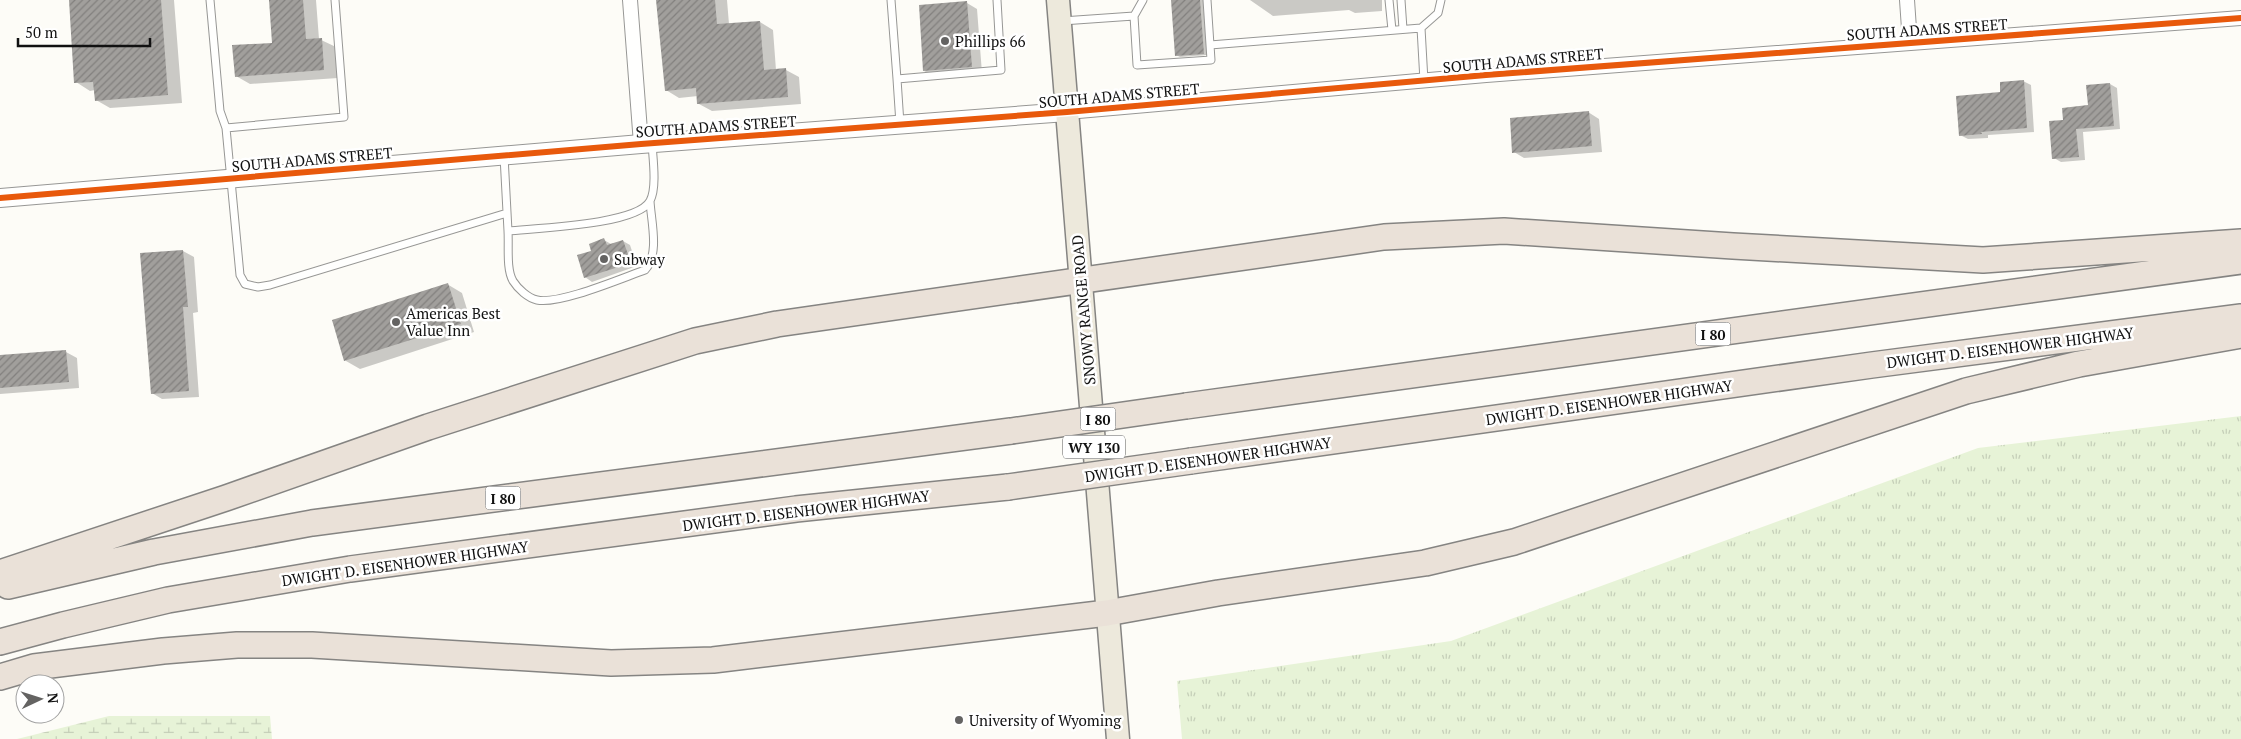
<svg xmlns="http://www.w3.org/2000/svg" width="2241" height="739" font-family="'PT Serif',serif">
<style>
.grass{fill:url(#grass-tufts)}
.wetland{fill:url(#wetland-marsh)}
.shadow{fill:#0003}
.building{fill:url(#building-hatch)}
.lines{fill:none;stroke-linecap:round;stroke-linejoin:round}
.service-casing{stroke:#979795;stroke-width:9}
.minor-casing{stroke:#979795;stroke-width:16}
.tertiary-casing{stroke:#979795;stroke-width:20}
.primary-casing{stroke:#858482;stroke-width:25}
.motorway-casing{stroke:#858482;stroke-width:28}
.service{stroke:#fffffe;stroke-width:7}
.minor{stroke:#fffffe;stroke-width:14}
.tertiary{stroke:#fffffe;stroke-width:18}
.primary{stroke:#ede9dc;stroke-width:22}
.motorway{stroke:#eae1d8;stroke-width:25}
.motorway-bridge-casing{stroke:#858482;stroke-width:28;stroke-linecap:butt}
.motorway-bridge{stroke:#eae1d8;stroke-width:25}
.cycleway-casing{stroke:#fff;stroke-width:9}
.cycleway{stroke:#e8590c;stroke-width:6}
.poi-dot{fill:#646362;stroke:#fff;stroke-width:2}
.labels{text-anchor:middle;dominant-baseline:central;stroke-width:5;stroke-linejoin:round;paint-order:stroke}
.shield{fill:#fff;stroke:#585858;stroke-width:1}
.shield-label{font-size:14px;font-weight:bold;fill:#111}
.street-label{font-size:15px;fill:#111;stroke:#fff}
.poi-label{font-size:15px;fill:#111;stroke:#fff;text-anchor:start}
</style>
<defs>
<pattern id="grass-tufts" width="24" height="20" patternUnits="userSpaceOnUse" patternTransform="scale(1.25)"><rect width="24" height="20" fill="#e7f3d7"/><path d="M3 7l-1-3M5 7V3M7 7l1-3M15 17l-1-3M17 17v-4M19 17l1-3" fill="none" stroke="#c5cfb8"/></pattern>
<pattern id="wetland-marsh" width="20" height="14" patternUnits="userSpaceOnUse" patternTransform="scale(1.25)"><rect width="20" height="14" fill="#e7f3d7"/><path d="M1 5h8M5 5V1M11 12h8M15 12V8" fill="none" stroke="#c5cfb8"/></pattern>
<pattern id="building-hatch" width="6" height="6" patternUnits="userSpaceOnUse" patternTransform="scale(1.25)"><rect width="6" height="6" fill="#a19f9c"/><path d="M-1 1l2-2M0 6l6-6M5 7l2-2" fill="none" stroke="#82807e"/></pattern>
</defs>
<rect width="100%" height="100%" fill="#fdfcf7"/>
<path class="grass" d="M2241,416V739H1182L1177,681L1451,641L1978,448Z"/>
<path class="wetland" d="M109,716H270L272,739H17Z"/>
<path class="shadow" d="M74,0H174L182,103L110,108L96,100L95,90L90,91L76,82Z
M270,0H316L319,39L336,47L338,78L250,84L236,76L274,44Z
M658,0H727L729,24L760,22L773,30L776,70H786L799,77L801,104L712,111L699,104L698,96L679,98L666,90Z
M1172,0H1203L1207,55L1180,57L1176,55Z
M1250,0H1382V11L1355,13L1349,10L1273,16Z
M967,3L977,9L982,73L935,77L924,71Z
M2023,81L2031,85L2034,132L1988,135V138L1968,139L1960,135L2002,94Z
M2110,84L2117,88L2120,129L2083,132L2085,160L2061,162L2054,158L2064,121L2089,106Z
M1588,112L1599,119L1602,152L1524,158L1514,152Z
M604,240L611,244L623,241L630,245L637,266L592,282L585,277L593,251Z
M183,251L194,257L198,312L193,313L199,397L162,399L152,393Z
M447,284L462,293L474,332L360,369L346,361L333,321Z
M66,352L77,358L79,388L0,394V357Z"/>
<path class="building" d="M69,0H161L168,95L95,101L93,82L74,83Z
M269,0H303L306,39L322,38L324,70L235,77L232,45L272,43Z
M656,0H715L717,24L760,21L764,70L786,68L788,97L697,104L696,88L665,91Z
M1171,0H1200L1204,54L1175,56Z
M967,1L972,67L923,71L919,5Z
M2024,80L2027,128L1981,132L1982,134L1959,136L1956,96L2000,92V82Z
M2110,83L2114,126L2076,129L2079,157L2052,159L2049,121L2063,120L2062,108L2088,105L2086,85Z
M1589,111L1592,146L1512,153L1510,118Z
M604,238L607,245L623,240L631,263L584,278L577,255L591,251L589,244Z
M183,250L188,307H183L189,391L151,394L140,253Z
M448,283L461,324L344,361L332,320Z
M66,350L69,382L0,388V355Z"/>
<g class="lines">
<g class="service-casing">
<path id="service" d="M210,0L220,111L226,128L240,275L245,284L258,287L270,285L507,213
M891,0L897,79
M1143,0L1134,16L1137,65L1211,60L1207,0
M1389,0L1392,30
M1401,0L1403,29
M1062,21L1134,16
M1421,28L1424,81
M1210,45L1421,28L1438,13L1441,0
M900,124L897,79L1001,70L997,0
M226,128L344,117L335,0
M504,156L508,231C536,228 637,225 650,201C657,188 653,159 652,144
M508,231C509,246 506,269 513,281C518,289 528,298 537,300C559,305 622,278 645,270C660,254 651,221 650,201"/>
</g>
<g class="minor-casing">
<path id="minor" d="M630,0L641,144
M1907,0L1910,43
M1067,112L1486,75L2241,18"/>
</g>
<g class="tertiary-casing">
<path id="tertiary" d="M0,198L641,144L1067,112"/>
</g>
<g class="primary-casing">
<path id="primary" d="M1058,0L1118,739"/>
</g>
<g class="motorway-casing">
<path id="motorway" d="M1186,406L2241,261
M1191,461L1872,365L2241,317
M0,573L226,498L428,427L695,341L777,324L1384,237L1504,231L1733,246L1983,260L2241,242
M8,586L154,552L312,523L1011,431
M0,642L63,625L168,600L350,569L796,509L1008,487
M0,677L34,667L163,651L237,645H312L611,663L713,660L1107,613L1218,593L1425,563L1514,542L1966,391L2079,364L2241,335"/>
</g>
<use href="#service" class="service"/>
<use href="#minor" class="minor"/>
<use href="#tertiary" class="tertiary"/>
<use href="#primary" class="primary"/>
<use href="#motorway" class="motorway"/>
<g class="motorway-bridge-casing">
<path id="motorway-bridge" d="M1011,431L1186,406
M1008,487L1191,461"/>
</g>
<use href="#motorway-bridge" class="motorway-bridge"/>
<g class="cycleway-casing">
<path id="cycleway" d="M0,198L641,144L1067,112L1486,75L2241,18"/>
</g>
<use href="#cycleway" class="cycleway"/>
</g>
<g class="poi-dot">
<circle cx="945" cy="41" r="5"/>
<circle cx="604" cy="259" r="5"/>
<circle cx="396" cy="322" r="5"/>
<circle cx="959" cy="720" r="5"/>
</g>
<g class="labels">
<g class="shield">
<rect x="1695.5" y="322.5" width="35" height="23" rx="4"/>
<rect x="1080.5" y="407.5" width="35" height="23" rx="4"/>
<rect x="1063" y="435.5" width="62" height="23" rx="4"/>
<rect x="485.5" y="486.5" width="35" height="23" rx="4"/>
</g>
<g class="shield-label">
<text x="1713" y="334">I 80</text>
<text x="1098" y="419">I 80</text>
<text x="1094" y="447">WY 130</text>
<text x="503" y="498">I 80</text>
</g>
<g class="street-label">
<text transform="translate(1927 29) rotate(-4)">SOUTH ADAMS STREET</text>
<text transform="translate(1523 60) rotate(-5)">SOUTH ADAMS STREET</text>
<text transform="translate(1119 95) rotate(-5)">SOUTH ADAMS STREET</text>
<text transform="translate(716 126) rotate(-4)">SOUTH ADAMS STREET</text>
<text transform="translate(312 159) rotate(-5)">SOUTH ADAMS STREET</text>
<text transform="translate(1083 310) rotate(-95)">SNOWY RANGE ROAD</text>
<text transform="translate(2010 347) rotate(-7)">DWIGHT D. EISENHOWER HIGHWAY</text>
<text transform="translate(1609 402) rotate(-8)">DWIGHT D. EISENHOWER HIGHWAY</text>
<text transform="translate(1208 459) rotate(-8)">DWIGHT D. EISENHOWER HIGHWAY</text>
<text transform="translate(806 510) rotate(-7)">DWIGHT D. EISENHOWER HIGHWAY</text>
<text transform="translate(405 563) rotate(-8)">DWIGHT D. EISENHOWER HIGHWAY</text>
</g>
<g class="poi-label">
<text x="955" y="41">Phillips 66</text>
<text x="614" y="259">Subway</text>
<text x="406" y="313">Americas Best<tspan x="406" dy="17">Value Inn</tspan></text>
<text x="969" y="720">University of Wyoming</text>
</g>
</g>
<g transform="translate(40 699) rotate(86)"><circle r="24" fill="#ffffff" stroke="#a0a0a0"/>
<path d="M0-4L9 19L0 12L-9 19Z" fill="#646362"/>
<text y="-8" font-size="14" font-weight="bold" text-anchor="middle" fill="#111111">N</text>
</g>
<path d="M18 38v8h132v-8" fill="none" stroke="#111111" stroke-width="2.5"/>
<text x="25" y="38" font-size="15" fill="#111111" stroke="#ffffff" stroke-width="4" paint-order="stroke">50 m</text>
</svg>
